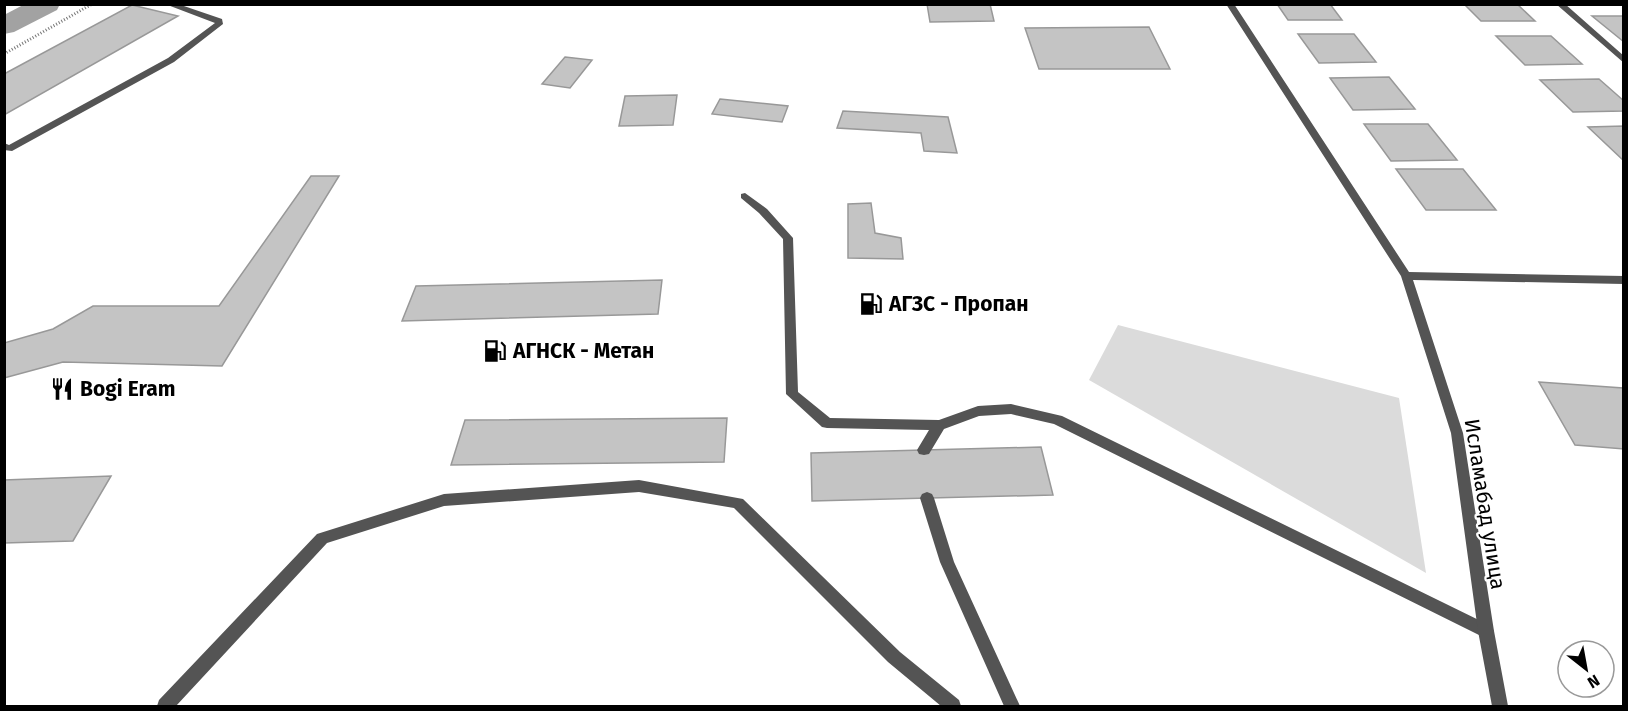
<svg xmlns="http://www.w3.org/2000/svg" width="1628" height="711" font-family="'Fira Sans',sans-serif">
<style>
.green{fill:#dbdbdb}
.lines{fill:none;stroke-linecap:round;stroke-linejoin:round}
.canal{fill:#a2a2a2;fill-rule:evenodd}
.building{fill:#c4c4c4;stroke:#989898;stroke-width:1.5}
.path{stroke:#767676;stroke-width:3;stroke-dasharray:1 2;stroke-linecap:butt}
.lane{fill:#545454;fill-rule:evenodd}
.street{fill:#545454;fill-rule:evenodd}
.labels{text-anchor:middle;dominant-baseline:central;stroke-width:4.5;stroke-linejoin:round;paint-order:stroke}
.poi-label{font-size:21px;font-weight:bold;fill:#000;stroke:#fff;text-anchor:start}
.street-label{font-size:21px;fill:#000;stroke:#fff}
</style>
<rect width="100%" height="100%" fill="#fff"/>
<path class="green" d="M1118,325L1399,398L1426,573L1089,380Z"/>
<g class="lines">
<path class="canal" d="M25,4H60L57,10L14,32L4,34V15Z"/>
</g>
<path class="building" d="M927,4H990L994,21L930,22Z
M1277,4H1330L1342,20H1288Z
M1464,4H1517L1535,21H1481Z
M132,5L178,16L4,115V74Z
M1592,16H1624V42Z
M1149,27L1170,69H1039L1025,28Z
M1298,34H1354L1376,62L1319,63Z
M1496,36H1551L1582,64L1525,65Z
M565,57L592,60L570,88L542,84Z
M1389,77L1415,109L1353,110L1330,78Z
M1599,79L1624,101V111L1573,112L1540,80Z
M677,95L673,125L619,126L625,96Z
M720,99L788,106L782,122L712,114Z
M843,111L948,117L957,153L924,151L921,133L837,128Z
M1364,124H1428L1457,160L1391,161Z
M1624,126V161L1588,127Z
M1396,169H1463L1496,210H1426Z
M311,176H339L222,366L63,362L4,378V343L53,329L93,306H219Z
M871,203L875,233L901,238L903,259L848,258V204Z
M662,280L658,314L402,321L416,286Z
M1539,382L1623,388L1624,449L1575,445Z
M727,418L724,462L451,465L465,420Z
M1041,447L1053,495L812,501L811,453Z
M111,476L73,541L4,543V480Z"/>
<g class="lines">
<path class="path" d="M4,54L92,4"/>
<path class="lane" d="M745,193L767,209L793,238L798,392L830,418L939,420L978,406L1011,404L1062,416L1491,626L1494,631L1491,636L1486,638L1481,636L1054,424L1011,414L979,416L944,429L929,454L924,455L919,454L917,450L929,430L827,428L822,427L786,394L783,239L759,213L741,198V194Z
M639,480L743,499L900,652L959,700L961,706H941L888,662L734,508L639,492L444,506L327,543L176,706H157L159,700L317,534L444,494Z
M927,492L932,494L934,498L954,562L1020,706H1004L940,562L920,498L922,494Z"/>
<path class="street" d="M165,4H178L222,19L223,24L174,62L12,151L4,150V143L9,145L168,58L215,23Z
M1226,4H1234L1409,272L1624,276V284L1413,280L1463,433L1494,631L1508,706H1492L1478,631L1451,433L1401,276Z
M1556,4H1565L1624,56V63Z"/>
</g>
<defs>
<g id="fuel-bare" transform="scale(1.8)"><path d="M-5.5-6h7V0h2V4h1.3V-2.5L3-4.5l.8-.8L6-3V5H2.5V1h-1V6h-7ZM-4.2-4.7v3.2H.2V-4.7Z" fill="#000" stroke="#fff" stroke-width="2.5" paint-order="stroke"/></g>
<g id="restaurant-bare" transform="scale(1.8)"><path d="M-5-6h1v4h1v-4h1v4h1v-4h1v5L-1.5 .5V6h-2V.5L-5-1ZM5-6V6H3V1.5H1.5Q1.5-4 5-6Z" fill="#000" stroke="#fff" stroke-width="2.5" paint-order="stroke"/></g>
</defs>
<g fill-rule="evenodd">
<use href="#fuel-bare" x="871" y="304"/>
<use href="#fuel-bare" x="495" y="351"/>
<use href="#restaurant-bare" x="62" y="389"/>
</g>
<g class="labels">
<g class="poi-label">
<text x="889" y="304">АГЗС - Пропан</text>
<text x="513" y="351">АГНСК - Метан</text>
<text x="80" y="389">Bogi Eram</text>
</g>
<g class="street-label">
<text transform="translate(1485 504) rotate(81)">Исламабад улица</text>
</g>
</g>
<rect width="1628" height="711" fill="none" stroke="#000000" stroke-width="12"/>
<g transform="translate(1586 669) rotate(149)"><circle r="28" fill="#ffffff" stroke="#999999" stroke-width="1.5"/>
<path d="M0-4.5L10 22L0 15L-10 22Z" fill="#000000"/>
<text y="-9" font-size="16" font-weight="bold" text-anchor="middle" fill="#000000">N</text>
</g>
</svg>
